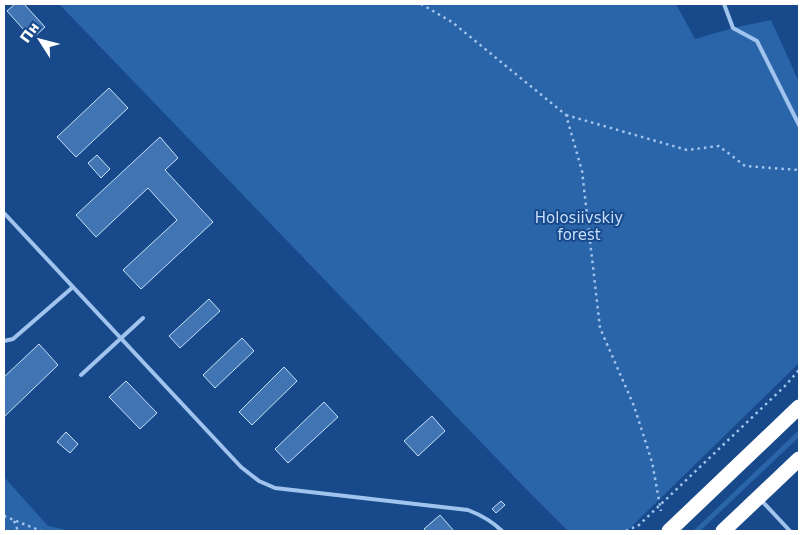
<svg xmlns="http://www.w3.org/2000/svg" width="803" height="535" font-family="'DejaVu Sans',sans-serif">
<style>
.green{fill:#2a64a9}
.building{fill:#4074b3;stroke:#c7defa}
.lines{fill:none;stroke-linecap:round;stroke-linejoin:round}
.path{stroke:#a1c4ee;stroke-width:2.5;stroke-dasharray:2.5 4;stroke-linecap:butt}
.lane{stroke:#a1c4ee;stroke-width:4}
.highway{stroke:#fff;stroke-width:15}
.labels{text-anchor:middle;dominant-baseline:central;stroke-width:4;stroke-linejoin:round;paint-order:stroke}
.park-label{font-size:15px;fill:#c7defa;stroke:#184a8b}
</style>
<rect width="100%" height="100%" fill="#184a8b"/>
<path class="green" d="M59,4H676L695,39L733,28L771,20L799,82V363L627,531H568L529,492Z
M799,430V437L700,531H693Z
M4,477L48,526L71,531H4Z"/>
<path class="building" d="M15,4H24L45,27L32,39L7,11Z
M109,88L128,108L76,157L57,137Z
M160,137L178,158L165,170L213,222L141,289L123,270L177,220L148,188L96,237L76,215Z
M97,155L110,169L101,178L88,163Z
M209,299L220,311L180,348L169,336Z
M242,338L254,351L215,388L203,375Z
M39,344L58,365L4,417V377Z
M284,367L297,381L252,425L239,412Z
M126,381L157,413L140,429L109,397Z
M324,402L338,417L288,463L275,449Z
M432,416L445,431L418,456L404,441Z
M66,432L78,444L70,453L57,442Z
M501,501L505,505L496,513L492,509Z
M440,515L454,531H426L424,529Z"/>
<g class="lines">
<path class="path" d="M421,4L452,22L566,115L582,171L600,328L634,406L652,462L661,511
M566,115L687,150L719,146L745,166L799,170
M4,516L41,531
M14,521L18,531
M626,531L639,525L785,386L799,370"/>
<path class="lane" d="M724,4L733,28L757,41L799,125
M4,213L241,467L259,481L275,488L468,510C481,515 492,521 502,531
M4,341L13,339L73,287
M81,375L143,318
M761,500L790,531"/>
<path class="highway" d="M669,531L799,407
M723,531L799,459"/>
</g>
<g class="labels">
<g class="park-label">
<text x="579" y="218">Holosiivskiy<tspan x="579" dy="17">forest</tspan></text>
</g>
</g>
<rect width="803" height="535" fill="none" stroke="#ffffff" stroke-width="10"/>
<g transform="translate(40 40) rotate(306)" stroke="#184a8b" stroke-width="4" paint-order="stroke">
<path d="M0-4L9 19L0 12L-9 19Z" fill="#ffffff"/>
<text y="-8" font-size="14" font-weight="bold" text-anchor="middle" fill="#ffffff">Пн</text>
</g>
</svg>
